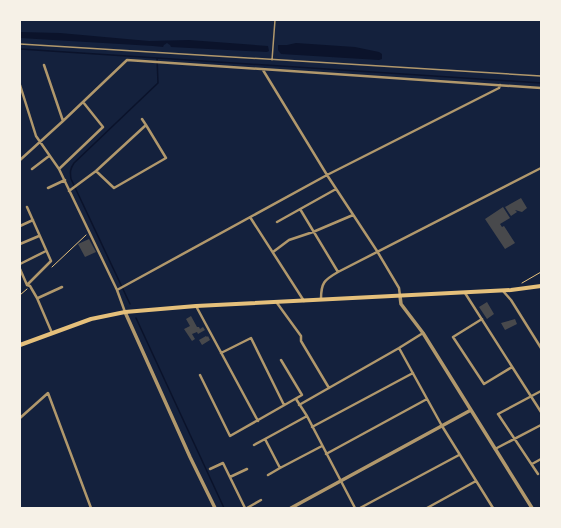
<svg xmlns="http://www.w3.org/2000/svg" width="561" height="528" font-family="'Archivo Narrow',sans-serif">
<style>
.water{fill:#0b132b}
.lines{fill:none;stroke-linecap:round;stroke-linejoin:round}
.stream{stroke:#0b132b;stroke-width:1.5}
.building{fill:#48494c}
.path{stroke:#e5c07b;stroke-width:1}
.service{stroke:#b1986c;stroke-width:1.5}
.minor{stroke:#b1986c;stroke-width:2.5}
.tertiary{stroke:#b1986c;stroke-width:3.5}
.secondary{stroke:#e5c07b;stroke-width:4}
</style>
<rect width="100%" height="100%" fill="#14213d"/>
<path class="water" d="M20,32L60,33L149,41L189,40L268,46L269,51L267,52L171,47L170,45L167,43L164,45L163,47L153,46L20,38Z
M296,43L355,47L379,52L382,54V59L379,60L281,54L278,50V45H287Z"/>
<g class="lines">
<path class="stream" d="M20,49L541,83
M130,304L71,179C70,172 70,169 74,163L158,83L157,58
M136,318L224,508"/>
</g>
<path class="building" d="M521,198L527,208L522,212L515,210L517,212L511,216L505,207Z
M503,207L510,218L500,224L502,227L504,226L515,243L505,249L485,219Z
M89,239L96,252L85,257L78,244Z
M487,302L494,314L487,319L479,307Z
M191,316L197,327H199L200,329L203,327L205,330L198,334L197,332L192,334L195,339L192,341L184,329L190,326L186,319Z
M515,319L517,324L505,330L501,323Z
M206,336L207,337L208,336L210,340L202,345L199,340Z"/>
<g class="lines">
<path class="path" d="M52,267L86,235
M522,283L541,272
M20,295L27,289"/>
<path class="service" d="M20,44L541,76
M272,60L275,20"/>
<path class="minor" d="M44,65L63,121
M263,70L327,175L377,251L399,288L400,296
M20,85L36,136L59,169L117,290L125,312
M142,119L146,125
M20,160L63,121L127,60L541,88
M32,169L49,156
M59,169L103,127L83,102
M48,188L65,180
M69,191L96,171L146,125L166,158L114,188L96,171
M27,207L51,261L27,285
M300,209L338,272
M250,217L304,301
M277,222L336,189
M20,226L33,220
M20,244L39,236
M273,252L289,240L313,232L353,215
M20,264L46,251
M20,269L27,285L30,286L37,298L52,333
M117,290L327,175L499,88L500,85
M503,291L511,300L541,348
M465,293L541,412
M38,298L62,287
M321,299C321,283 324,280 338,272L541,168
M277,303L301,336V341L329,388
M196,306L258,421
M482,319L453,337L484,384L512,367
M399,348L442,426L493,508
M221,353L251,338L284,405
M200,375L230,436L302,395L281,360
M296,399L307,416L355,508
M299,405L399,348L423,333
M307,416L265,439L280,468L322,446
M20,418L48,393L91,508
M312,427L413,373
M254,445L265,439
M495,449L541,425
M326,454L427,399
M532,464L541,459
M210,469L223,463L245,508
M538,474L498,414L541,391
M268,475L280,468
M230,477L247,469
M247,508L261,500
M360,508L459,455
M427,508L476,481"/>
<path class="tertiary" d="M400,296L401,304L423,333L532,508
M125,312L190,457L215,508
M291,508L471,410"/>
<path class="secondary" d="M20,345L91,319L125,312L196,306L511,290L541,286"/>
</g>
<rect width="561" height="528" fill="none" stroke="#f6f1e7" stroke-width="42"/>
</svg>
